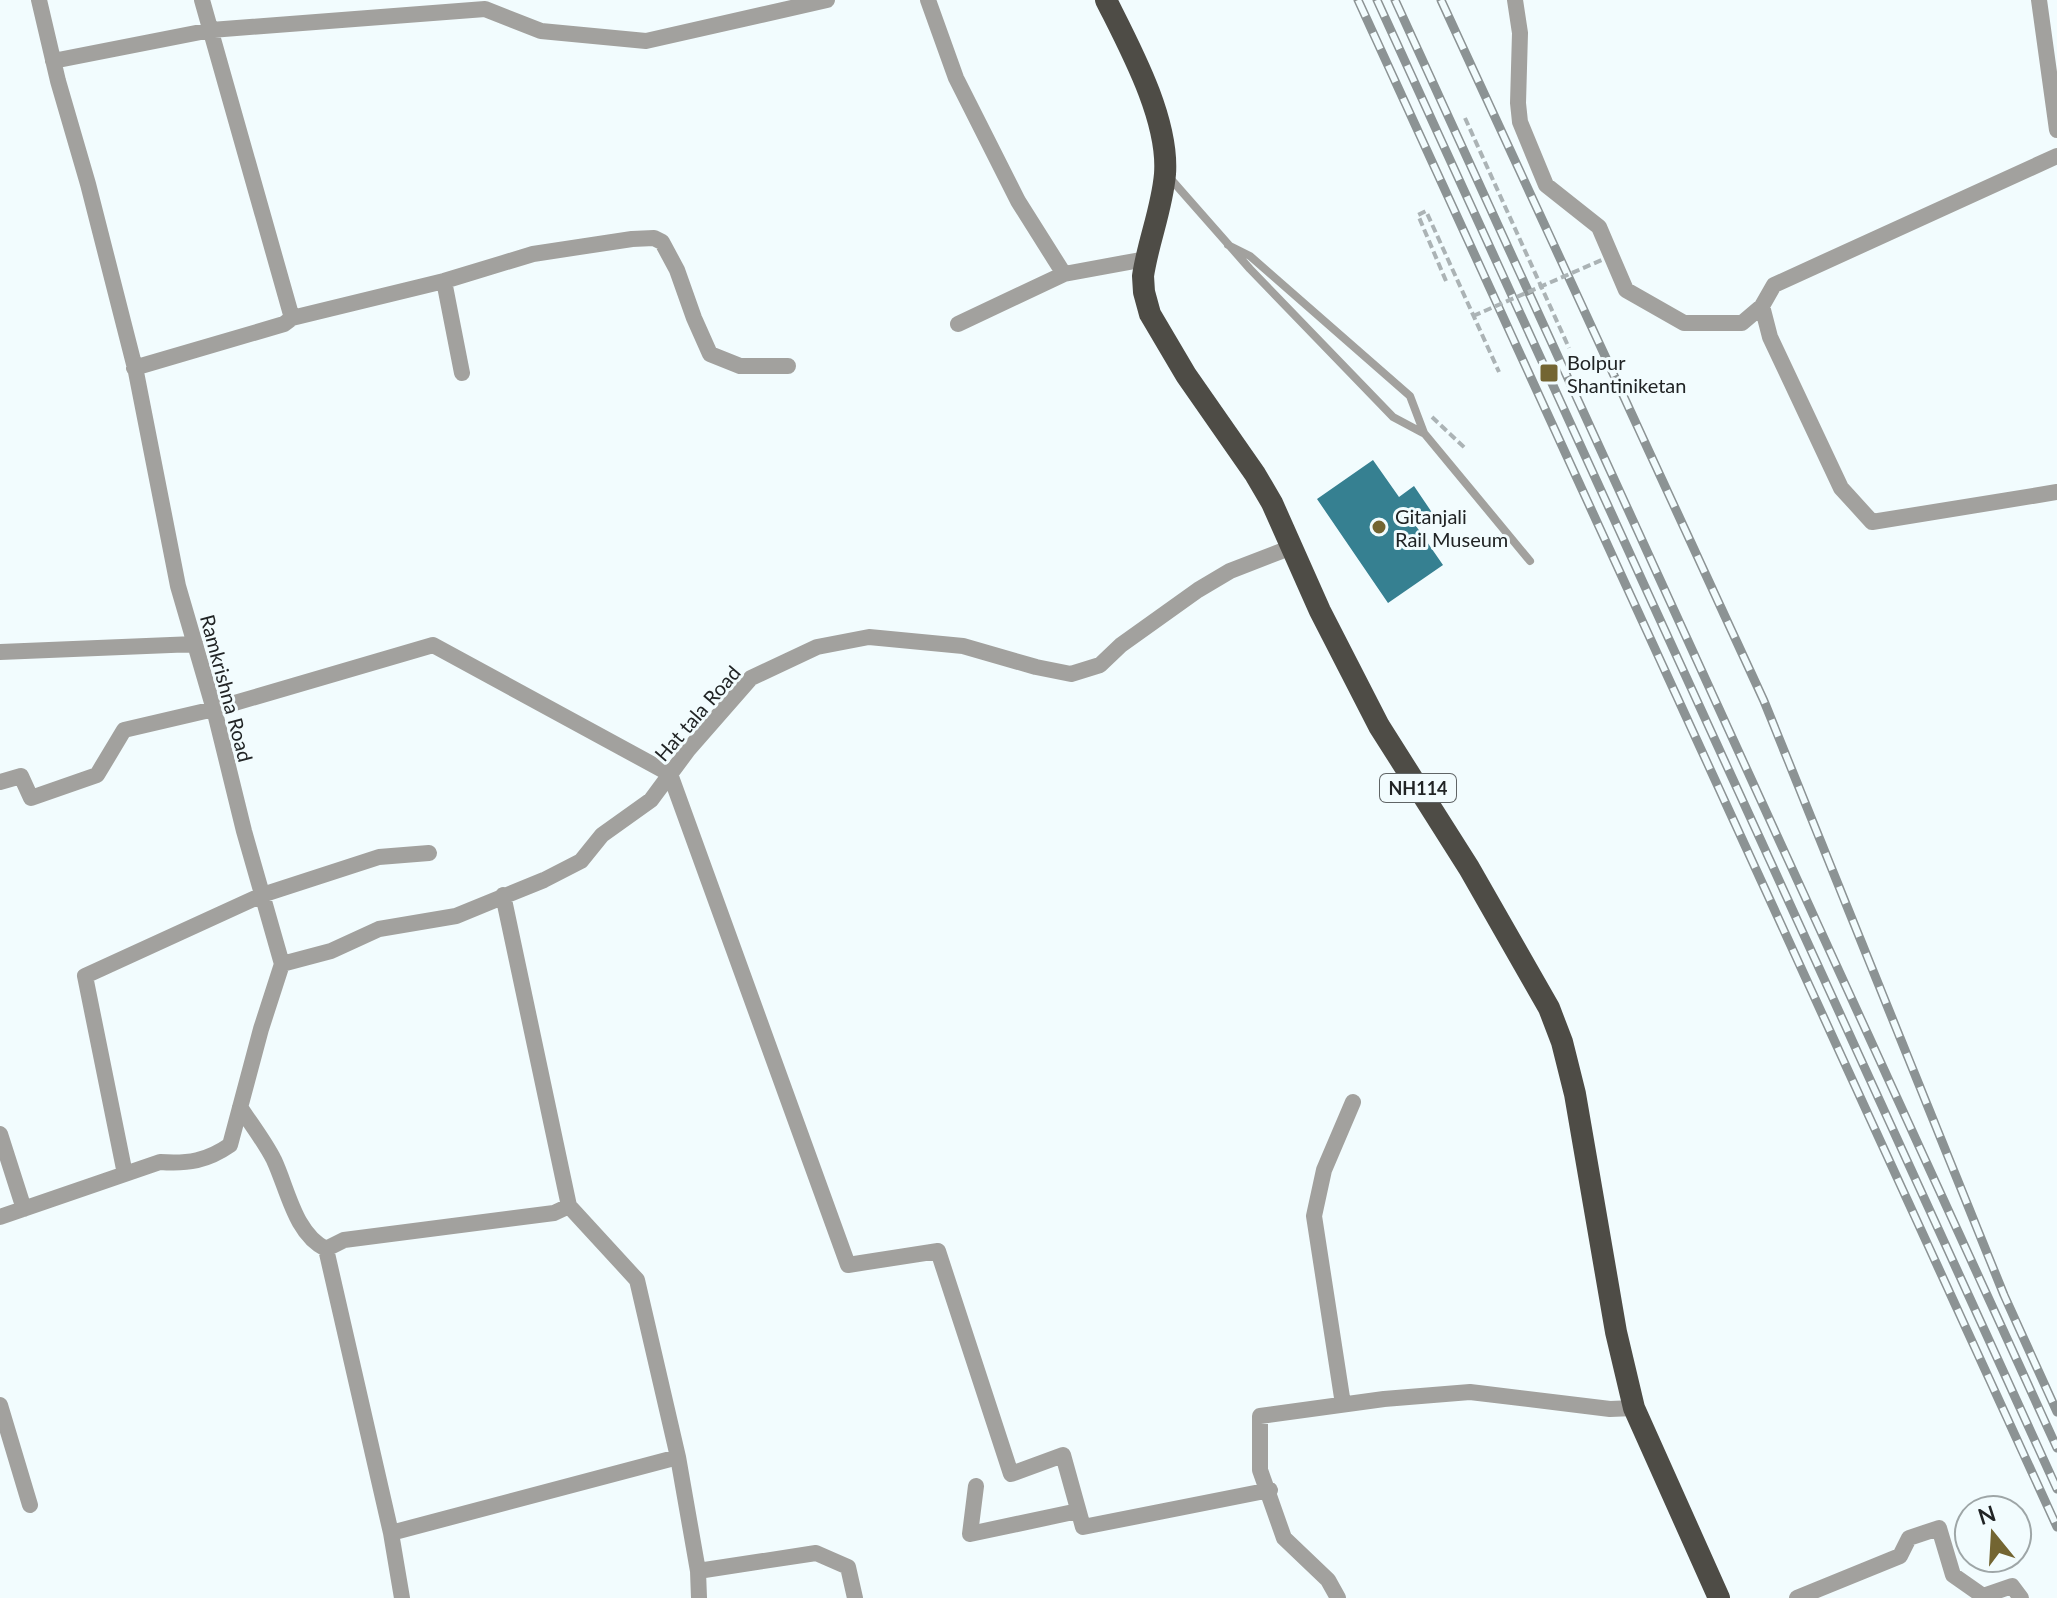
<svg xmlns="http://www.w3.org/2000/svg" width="2057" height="1598" font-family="Lato,sans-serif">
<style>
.building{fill:#368091}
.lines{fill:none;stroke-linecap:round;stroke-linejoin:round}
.path{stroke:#abb3b5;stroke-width:4;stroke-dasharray:8 4;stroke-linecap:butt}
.service{stroke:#a2a19e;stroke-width:8}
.minor{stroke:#a2a19e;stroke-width:16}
.trunk{stroke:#4e4c46;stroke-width:22}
.rail-casing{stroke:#8c9394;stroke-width:9}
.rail{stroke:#f2fcfe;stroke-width:6;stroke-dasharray:18;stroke-linecap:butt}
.path-bridge{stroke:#abb3b5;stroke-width:4;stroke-dasharray:8 4;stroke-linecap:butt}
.poi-dot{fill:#736532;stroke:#f2fcfe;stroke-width:3}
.labels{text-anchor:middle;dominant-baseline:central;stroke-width:6;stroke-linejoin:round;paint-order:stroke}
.shield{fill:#f2fcfe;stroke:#606566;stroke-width:2}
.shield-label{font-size:18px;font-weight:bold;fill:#212425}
.poi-label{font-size:20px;fill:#212425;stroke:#f2fcfe;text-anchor:start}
.street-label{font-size:20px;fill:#212425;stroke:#f2fcfe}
</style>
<rect width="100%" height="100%" fill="#f2fcfe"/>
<path class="building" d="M1373,460L1399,497L1414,486L1433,514L1416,526L1443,565L1388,603L1317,499Z"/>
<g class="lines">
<path class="path" d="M1465,118L1569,348
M1446,281L1418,215L1426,211L1499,372
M1432,417L1466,449"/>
<path class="service" d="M1169,177L1250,269L1393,417L1423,433
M1228,245L1250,256L1410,396L1424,433L1530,561"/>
<path class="minor" d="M202,0L292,318
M928,0L956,78L1018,201L1064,274
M1515,0L1520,33L1518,103L1520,122L1546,185L1599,227L1626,290L1684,323H1742L1762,306
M2039,0L2057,130
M53,61L211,30L485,9L541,31L646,41L827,0
M2057,156L1774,285L1762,306L1770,337L1841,488L1872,522L2057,492
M444,281L462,373
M958,324L1064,274L1146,259
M134,368L284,324L292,318L444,281L533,254L632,239L654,238L662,242L677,270L694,318L710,354L740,366H788
M0,652L195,644
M0,782L21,776L31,798L97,775L124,730L214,709L433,645L670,774L848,1265L938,1251L1011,1474L1063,1455L1083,1527L1270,1490
M503,895L569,1206L637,1280L678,1457L698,1571L699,1598
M282,964L331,951L379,929L456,916L544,880L581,861L602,835L651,800L688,750L751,678L817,647L869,637L963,646L1036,667L1071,674L1100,665L1121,645L1198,590L1230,571L1292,547
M240,1107C251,1124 265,1142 274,1160C288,1190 295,1234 326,1249L391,1533L402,1598
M0,1134L24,1209
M125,1174L85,976L262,895L379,857L429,853
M0,1217L160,1162C188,1164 207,1161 230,1145L261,1029L282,964L244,831L215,713L178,586L136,372L88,184L58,81L39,0
M326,1249L344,1240L554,1213L569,1206
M1343,1404L1314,1216L1324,1170L1353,1102
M0,1405L30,1505
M976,1486L970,1534L1078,1511
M391,1533L678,1457
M698,1571L816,1553L848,1567L855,1598
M1338,1598L1328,1580L1284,1538L1260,1470V1416L1384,1399L1470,1392L1610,1409L1634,1408
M1797,1598L1900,1556L1909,1538L1939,1528L1953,1575L1983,1596L2012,1586L2021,1598"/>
<path class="trunk" d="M1106,0C1130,48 1169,119 1165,174C1162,209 1148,242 1143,276L1144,292L1150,314L1186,375L1255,474L1272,503L1320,611L1379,726L1469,868L1549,1008L1562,1042L1575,1094L1616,1332L1634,1408L1719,1598"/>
<g class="rail-casing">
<path id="rail" d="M1358,0L2057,1527
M1377,0L2057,1489
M1395,0L2057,1448
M1441,0L1764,701L2004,1295L2057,1412"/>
</g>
<use href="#rail" class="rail"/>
<path class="path-bridge" d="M1473,316L1604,259"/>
</g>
<g class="poi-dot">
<rect x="1539" y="363" width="20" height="20" rx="4"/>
<circle cx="1379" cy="527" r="8"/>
</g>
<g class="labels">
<rect class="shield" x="1380" y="774" width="76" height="28" rx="6"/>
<g class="shield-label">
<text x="1418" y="788">NH114</text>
</g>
<g class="poi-label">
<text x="1567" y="362">Bolpur<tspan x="1567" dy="23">Shantiniketan</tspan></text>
<text x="1395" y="516">Gitanjali<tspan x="1395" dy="23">Rail Museum</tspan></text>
</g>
<g class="street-label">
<text transform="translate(227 688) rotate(75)">Ramkrishna Road</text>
<text transform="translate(697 713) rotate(-49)">Hat tala Road</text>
</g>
</g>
<g transform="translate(1993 1534) rotate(342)"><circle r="38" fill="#f2fcfe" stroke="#9ea6a7" stroke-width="2"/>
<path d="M0-6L14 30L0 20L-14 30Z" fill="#736532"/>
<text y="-12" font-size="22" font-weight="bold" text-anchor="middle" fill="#212425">N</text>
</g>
</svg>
